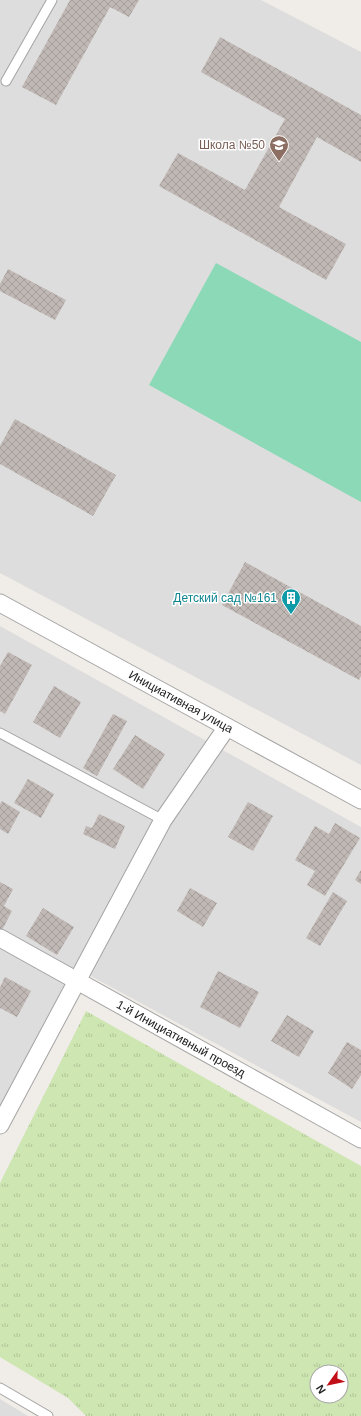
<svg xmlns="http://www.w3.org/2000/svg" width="361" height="1416" font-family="Arial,sans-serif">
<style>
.residential{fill:#dedddd}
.grass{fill:url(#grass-tufts);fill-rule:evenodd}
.pitch{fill:#8bd9b7}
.building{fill:url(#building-cross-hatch)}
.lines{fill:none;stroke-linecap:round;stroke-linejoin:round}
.lane-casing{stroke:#a4a4a4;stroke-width:11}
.street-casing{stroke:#a4a4a4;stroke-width:19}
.lane{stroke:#fff;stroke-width:9}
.street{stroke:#fff;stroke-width:17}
.labels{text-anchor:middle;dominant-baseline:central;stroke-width:3;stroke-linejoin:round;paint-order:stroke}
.education-label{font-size:12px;fill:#785e54;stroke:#fff;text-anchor:end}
.culture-label{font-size:12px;fill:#0d838f;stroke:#fff;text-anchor:end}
.street-label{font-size:12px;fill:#202020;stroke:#fff}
</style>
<defs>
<pattern id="grass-tufts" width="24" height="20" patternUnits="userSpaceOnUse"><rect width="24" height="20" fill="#cee6b1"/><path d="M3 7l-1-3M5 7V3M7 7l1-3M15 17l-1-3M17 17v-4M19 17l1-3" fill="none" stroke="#b1c598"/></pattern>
<pattern id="building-cross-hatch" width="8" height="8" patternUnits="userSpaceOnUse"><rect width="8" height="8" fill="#c0b8b4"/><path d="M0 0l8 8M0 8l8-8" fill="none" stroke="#a59e9a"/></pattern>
</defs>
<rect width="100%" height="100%" fill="#f0ece7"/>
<path class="residential" d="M0,0H261L361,52V765L0,573Z
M0,626L361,827V1122L74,967L0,1109Z
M0,1399L28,1416H0Z"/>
<path class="grass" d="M86,1011L361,1166V1416H86L68,1398L0,1357V1183ZM317,1372H341V1396H317Z"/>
<path class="pitch" d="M216,263L361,342V502L149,385Z"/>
<path class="building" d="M70,0H139L129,17L110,7L56,105L22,87Z
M220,37L361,115V162L317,137L279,207L346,244L326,280L159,186L178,153L245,190L285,119L201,72Z
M8,269L66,300L55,320L0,291V284Z
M15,419L116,475L93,516L0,464V446Z
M245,562L361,626V676L359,680L222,605Z
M8,652L32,665L5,714L0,711V666Z
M54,686L81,702L60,738L33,722Z
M113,714L127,721L97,776L83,768Z
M135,735L165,754L143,789L113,769Z
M28,779L54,794L41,818L14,803Z
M2,801L20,812L8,834L0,829V804Z
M248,802L273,816L253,851L228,837Z
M99,814L125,826L115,849L83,834L86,826L92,828Z
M335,823L360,838L325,896L307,885L315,871L295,860L315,826L329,834Z
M361,870V884L355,880Z
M0,882L13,889L4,906L12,911L2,930L0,929Z
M190,888L217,903L203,927L177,911Z
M333,892L347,901L320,946L306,938Z
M43,908L74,927L57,955L26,936Z
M218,971L259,992L240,1028L200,1007Z
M5,977L31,991L17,1017L0,1008V987Z
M287,1015L314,1031L299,1057L271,1041Z
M347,1042L361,1050V1075L352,1089L328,1073Z"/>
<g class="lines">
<g class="lane-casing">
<path id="lane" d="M6,81L52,0
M0,733L163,820
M0,1388L48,1416"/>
</g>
<g class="street-casing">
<g id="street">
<path id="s1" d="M0,603L361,800"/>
<path id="s2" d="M0,938L361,1139"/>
<path d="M0,1125L163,820L227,727"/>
</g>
</g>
<use href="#lane" class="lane"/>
<use href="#street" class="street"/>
</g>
<defs>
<g id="school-pin" transform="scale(1)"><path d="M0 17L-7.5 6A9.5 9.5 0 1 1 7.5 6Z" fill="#8d6e63" stroke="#fff"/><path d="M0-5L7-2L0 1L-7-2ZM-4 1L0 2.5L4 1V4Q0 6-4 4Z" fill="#fff"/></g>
<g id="building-pin" transform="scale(1)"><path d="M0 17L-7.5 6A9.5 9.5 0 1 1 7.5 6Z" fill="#0f9aa8" stroke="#fff"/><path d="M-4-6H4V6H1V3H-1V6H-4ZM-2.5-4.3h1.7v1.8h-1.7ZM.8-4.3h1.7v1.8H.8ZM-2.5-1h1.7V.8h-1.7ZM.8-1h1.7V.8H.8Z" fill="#fff"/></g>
</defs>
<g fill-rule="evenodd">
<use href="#school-pin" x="279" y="145"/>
<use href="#building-pin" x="291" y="598"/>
</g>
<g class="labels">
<g class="education-label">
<text x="265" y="145">Школа №50</text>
</g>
<g class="culture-label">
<text x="277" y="598">Детский сад №161</text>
</g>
<g class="street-label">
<text stroke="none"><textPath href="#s1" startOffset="206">Инициативная улица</textPath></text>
<text stroke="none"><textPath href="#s2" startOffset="207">1-й Инициативный проезд</textPath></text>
</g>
</g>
<g transform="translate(329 1384) rotate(237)"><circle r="19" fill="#ffffff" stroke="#a6a6a6"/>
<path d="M0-3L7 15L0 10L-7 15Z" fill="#c10e18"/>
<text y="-6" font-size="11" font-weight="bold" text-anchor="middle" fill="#202020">N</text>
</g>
</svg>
